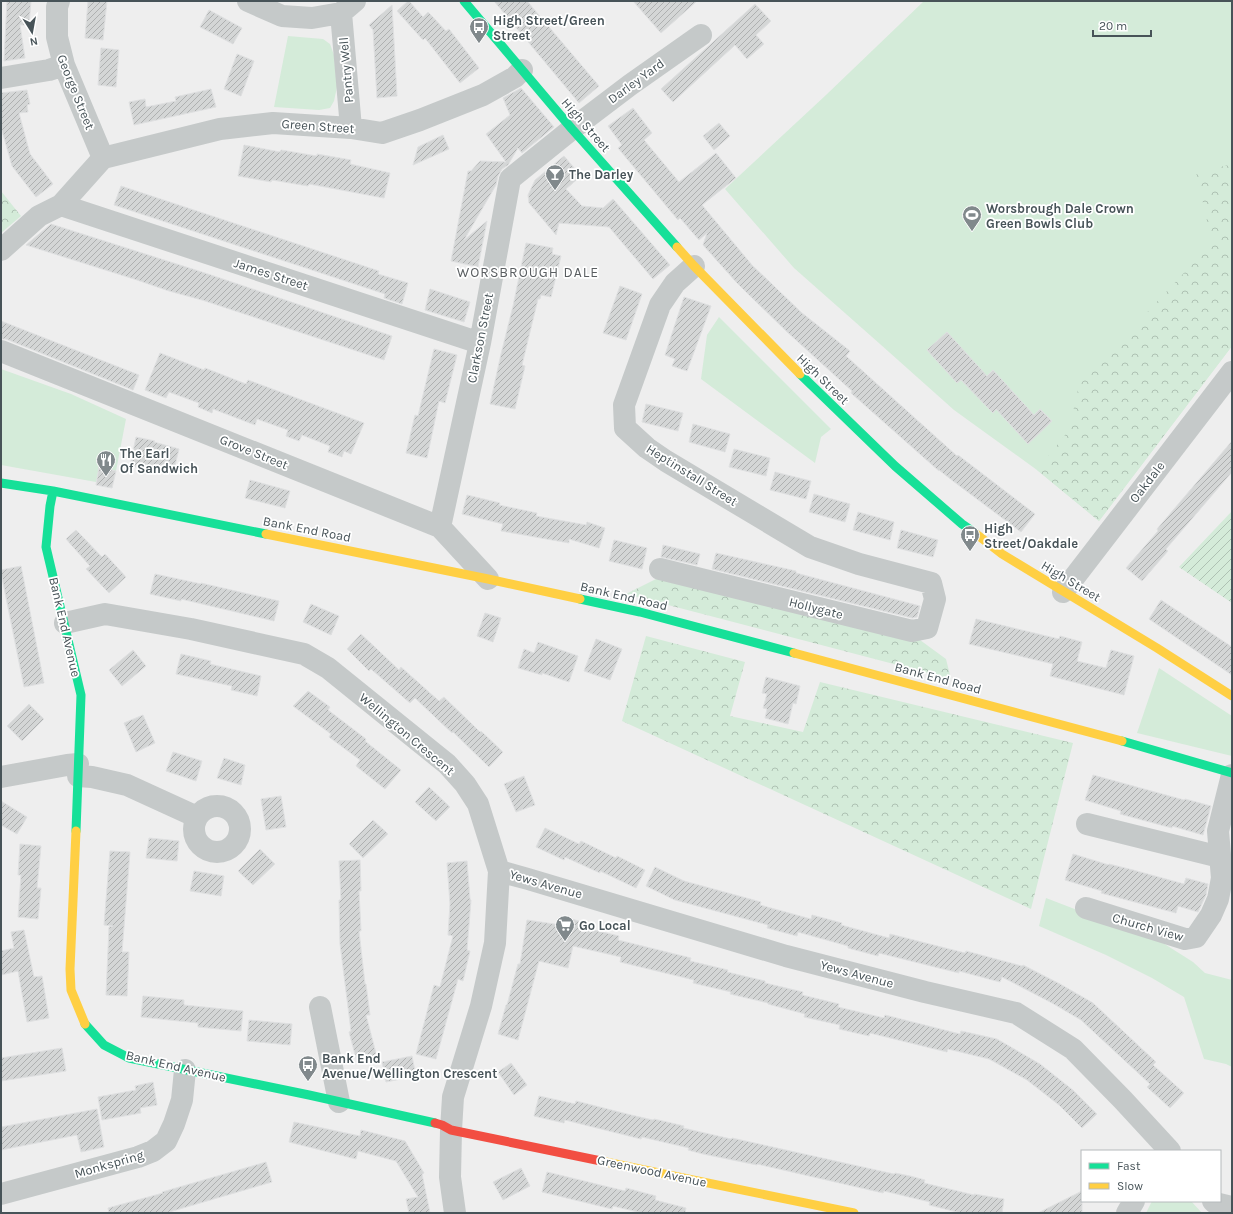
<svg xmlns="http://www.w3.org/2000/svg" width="1233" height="1214" font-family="Karla,sans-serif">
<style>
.green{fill:#d4ebd9}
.forest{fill:url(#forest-crowns)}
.garden{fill:url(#garden-furrows)}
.building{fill:url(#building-hatch);stroke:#dfe0e1}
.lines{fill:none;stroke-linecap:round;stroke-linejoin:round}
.street{stroke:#c5c9c9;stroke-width:22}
.fast{stroke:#16e098;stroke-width:9}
.slow{stroke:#ffcf43;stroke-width:9}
.jam{stroke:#f24e42;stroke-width:9}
.labels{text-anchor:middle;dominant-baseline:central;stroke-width:3.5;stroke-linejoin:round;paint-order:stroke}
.poi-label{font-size:13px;font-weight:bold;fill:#475358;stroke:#fff;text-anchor:start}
.street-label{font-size:13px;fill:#475358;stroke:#fff}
.neighbourhood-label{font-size:14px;letter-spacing:1px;fill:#5a5e61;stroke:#fff}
</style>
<defs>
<pattern id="forest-crowns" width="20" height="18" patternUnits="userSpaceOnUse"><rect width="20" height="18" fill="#d4ebd9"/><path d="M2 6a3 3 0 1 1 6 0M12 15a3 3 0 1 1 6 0" fill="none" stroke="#aec1b3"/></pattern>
<pattern id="garden-furrows" width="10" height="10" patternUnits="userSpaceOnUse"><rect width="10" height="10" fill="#d4ebd9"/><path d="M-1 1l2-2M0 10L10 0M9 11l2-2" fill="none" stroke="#aec1b3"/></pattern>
<pattern id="building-hatch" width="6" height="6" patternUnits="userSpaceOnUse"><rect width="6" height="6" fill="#d4d6d6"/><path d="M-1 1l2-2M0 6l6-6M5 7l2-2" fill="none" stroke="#aeb0b0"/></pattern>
</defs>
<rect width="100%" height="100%" fill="#eee"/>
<path class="green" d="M924,1H1232V346L1099,521L1037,470L954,410L880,344L794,268L725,189L826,95Z
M288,36L323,39L330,44L334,55L337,87L334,101L330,108L319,110L274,107Z
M719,317L831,429L821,437L815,463L701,379L707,335Z
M1,369L71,394L126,419L116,471L99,468L96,482L1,465Z
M1159,668L1232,716V756L1137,733Z
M1046,898L1163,943L1193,962L1205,973L1232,980V1067L1226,1064L1204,1059L1184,997L1152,978L1106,955L1039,926Z
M1152,1201H1191L1202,1213H1146Z"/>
<path class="forest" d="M1229,165L1232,169V346L1099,521L1037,470L1069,430L1079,385L1212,243L1196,172Z
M1,191L21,216L1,233Z
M658,578L920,640L946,659L951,679L626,594Z
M646,636L745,662L730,716L803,732L820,682L1073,743L1031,909L622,721Z"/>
<path class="garden" d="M1232,511V603L1179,567Z"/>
<path class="building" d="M7,1H31L29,25H20L25,58L4,61Z
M88,1H107L103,40L85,38Z
M408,1H409L423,17L428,12L446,31L449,29L479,68L460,83L425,38L423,40L397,11Z
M494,1H527L599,86L579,103Z
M633,1H697L661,33Z
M755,4L771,21L756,35L764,44L747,59L735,45L673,102L661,89Z
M392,5L397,96L377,98L373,30L369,25Z
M209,10L242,28L233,44L200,27Z
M101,48L119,50L116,87L98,85Z
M237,54L254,61L241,96L224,89Z
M521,88L554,127L522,153L518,148L508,165L502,169L498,176L496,185L464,240L487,221L478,267L451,261L468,171H471L480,161L506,162L486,134L510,115L503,98Z
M211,89L216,107L134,125L129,102L145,99L146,107L176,101L175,97Z
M27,90L30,104L27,105L28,112L19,113L30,154L53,184L36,197L12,166L1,127V93Z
M633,108L652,133L644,140L679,182L716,153L736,178L702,205L752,265L802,313L850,351L846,356L957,456L958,455L1035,514L1021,532L953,481L939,470V471L851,393L852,391L785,330L737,283L703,245L707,233L699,240L680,218L678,220L618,148L622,145L608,126Z
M719,123L730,136L714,150L703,136Z
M443,135L449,149L413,165L418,147Z
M244,145L280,152L281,150L317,156V154L351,160L350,164L390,173L384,198L309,184L308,186L272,180L271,182L238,176Z
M564,156L581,176L566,189L582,206L603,208L613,199L670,265L653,279L609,227L559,223L556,235L529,203L528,195L535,180Z
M121,186L379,271L378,274L408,283L402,304L384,298L385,294L114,205Z
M51,224L205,273L392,336L384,360L202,300L169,291L137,280L26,245Z
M526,243L553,248L552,254L561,256L551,297L541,295L540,299H538L522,365L525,366L515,409L490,404L501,354L513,306Z
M620,286L642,294L626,340L603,333Z
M430,289L470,302L464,322L425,310Z
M684,297L711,306L687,371L672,366L675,359L665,355Z
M1,321L139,375L133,390L6,339H1Z
M947,332L987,376L993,370L1034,415L1040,409L1052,421L1028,444L996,409L993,413L961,380L957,383L927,350Z
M434,349L457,355L445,403L439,401L427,458L406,453L415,415L418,416Z
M160,353L204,370L205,368L246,384L248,380L364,423L351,454L344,451L342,457L328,452L330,446L302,435L299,441L286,436L288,430L257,419L255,425L213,409L212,413L198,407L199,403L169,392L166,398L145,390Z
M646,404L683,413L678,431L642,422Z
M693,424L730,434L725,452L689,442Z
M136,437L155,441L154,442L179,449L173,474L149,468V470L130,466Z
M1232,441V472L1166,549L1168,551L1142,581L1126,568L1158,531L1157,529Z
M734,449L770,458L766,476L729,467Z
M99,467L116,471L112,488L96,485Z
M775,472L811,481L806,499L770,490Z
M250,480L290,491L285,508L245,498Z
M814,494L850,504L845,522L809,512Z
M467,495L500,503L499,505L537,513L536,516L586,525L587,522L605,528L599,548L569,539V543L501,531L503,524L462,514Z
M858,512L894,522L890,540L853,530Z
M76,530L102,557L105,554L126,577L109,593L86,569L90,566L66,539Z
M901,530L938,540L933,557L897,548Z
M614,540L647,548L642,569L609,561Z
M663,545L700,554L697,565L661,557Z
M716,553L796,571V573L920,606L917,617L912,618L712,569Z
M21,566L44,683L24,687L1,573V570Z
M155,574L201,584V583L279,601L274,621L181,599V601L150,594Z
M1161,600L1232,647V675L1149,619Z
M311,604L339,616L331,635L303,622Z
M485,613L501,618L493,642L477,636Z
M976,619L1059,639L1060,636L1082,642L1077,661L1106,668L1111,650L1134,656L1124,695L1050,676L1053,664L969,644Z
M361,634L399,670L401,667L439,701L444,697L480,732L481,731L503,752L489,767L453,732L452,733L415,698L410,703L371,669L369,671L347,649Z
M596,639L622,649L610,680L584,671Z
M538,642L578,656L569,682L542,673V675L518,668L524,649L534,653Z
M133,650L146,666L122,686L109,670Z
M181,654L211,661L210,664L261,676L257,696L231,690L232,686L176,674Z
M766,677L800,686L796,704L793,703L788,724L765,718L767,709L763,708L767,694L762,693Z
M308,691L330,707L328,710L366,739L365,741L401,770L385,789L356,766L360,760L329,737L331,734L293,706Z
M29,704L44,719L22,741L7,726Z
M143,715L155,743L136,752L124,723Z
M173,752L202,761L196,781L166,771Z
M224,758L245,765L241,785L217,778Z
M1093,775L1184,800L1185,799L1211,806L1203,835L1172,826V828L1120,814L1121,811L1085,800Z
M524,776L535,805L516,812L504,784Z
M429,787L450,807L436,821L415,802Z
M281,796L286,827L266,830L261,799Z
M1,801L27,817L17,834L1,825Z
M373,820L388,834L363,858L349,844Z
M545,828L579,844L581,841L616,858L617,856L645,870L636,888L600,871V873L565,857L564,860L536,847Z
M149,838L179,841L177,861L146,858Z
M20,844L41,846L37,888H41L38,919L18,917L21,875H18Z
M260,849L275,864L253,885L238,871Z
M110,851L130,852L122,952H129L127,996L106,995L109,927L113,926L104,925Z
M1073,854L1109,865V864L1133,870L1184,884L1186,878L1208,884L1206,895L1198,912L1178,906L1176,913L1101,893L1102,891L1065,880Z
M360,860L361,891H359L361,931H359L365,984H366L370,1015H366L377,1057L357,1062L349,1032L351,1031L340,944L339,900H341L339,861Z
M467,861L470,899L471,900L467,950L470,951L463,981L458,979L436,1059L416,1054L434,985L440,987L453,936L448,935L450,904L447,863Z
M655,867L684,881L761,902L760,905L811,919L812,915L842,923L841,925L889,938L890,934L965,953L966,951L1022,966L1023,965L1060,984L1093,1003L1156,1062L1153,1065L1184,1093L1170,1108L1147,1087L1150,1084L1081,1020L1052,1003L1002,977L1000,982L959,971V973L879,953L878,956L848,948V946L798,932L797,936L767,928L768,925L675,900L646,886Z
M194,871L224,876L221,896L190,891Z
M563,917L579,921L578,926L619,936L618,940L691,958L690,961L728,970L727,972L765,981V983L803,992L802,995L839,1004L838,1007L884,1018L885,1015L960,1034L961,1031L997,1039L1040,1064L1074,1091L1097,1114L1082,1128L1059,1105L1027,1080L989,1059L948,1049L947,1052L870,1033L869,1036L839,1029L840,1025L804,1017L805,1014L768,1004V1003L730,994L731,992L693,983L694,980L620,962L621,957L573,946L568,968L539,961L518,1040L498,1034L506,1005H507L518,964H520L527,920L561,925Z
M24,930L34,977L42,976L49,1018L27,1022L18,971L1,975V951L14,948L11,932Z
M143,996L184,1000V1005L243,1011L241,1031L198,1027V1023L141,1017Z
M249,1020L292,1024L290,1045L247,1041Z
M62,1048L66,1071L1,1081V1058Z
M412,1056L416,1076L386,1082L382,1062Z
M511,1063L527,1085L514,1095L498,1072Z
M153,1082L157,1105L140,1108L141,1113L102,1120L98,1097L136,1090L135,1086Z
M539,1096L575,1104L576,1101L631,1115L653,1120L654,1119L684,1126L683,1128L731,1139L732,1138L894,1174L895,1173L910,1176L925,1180L924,1183L974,1195V1194L1004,1199L1002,1213H961L929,1205L930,1202L884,1191L883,1193L757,1164V1165L703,1154L688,1150L689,1148L642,1137L641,1139L565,1120L564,1123L534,1116Z
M97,1109L104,1147L81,1152L77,1135L1,1150V1127Z
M294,1122L360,1136L361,1130L405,1141L424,1173L422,1174L430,1213H409L406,1199L418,1197L396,1161L358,1151L356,1159L289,1142Z
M266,1162L272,1182L166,1213H109L108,1208L163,1193L162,1192Z
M521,1168L530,1186L503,1200L493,1182Z
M547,1172L625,1191L626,1188L656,1196L655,1200L686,1208L685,1213H642L613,1206L612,1209L542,1192Z
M1082,1191V1213H1038Z"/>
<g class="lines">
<path class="street" d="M59,1L57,7V37L64,65L103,158
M248,1L282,16L312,18L341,13L355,1
M341,13L351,128
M1,78L49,70L64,65
M103,158L220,129L273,123L351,128L382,133L420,120L483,95L515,77L522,70
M61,205L480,343
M1,250L39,216L61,205L103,158
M1,351L440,527L488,579
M440,527L480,343L510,179L572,129L630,85L701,35
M660,569L912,631L927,628L935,599L931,583L859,564L810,547L666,461L647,448L625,428L624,405L660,305L675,283L694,266
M1063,592L1232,372
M65,623L105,614L191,629L304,654L328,668L447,764L465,784L478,804L499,871L495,943L481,1006L453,1097L451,1130L450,1177L455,1213
M78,776L92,777L127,785L197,817
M1,777L67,765L78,764
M194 829a23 23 0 1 1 46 0a23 23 0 1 1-46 0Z
M1087,824L1220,857
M499,871L528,879L786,956L925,992L1016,1013L1073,1049L1123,1100L1170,1151
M1086,908L1185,939L1196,937L1211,915L1218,899L1222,878L1218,831L1232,775
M320,1007L339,1102
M1,1194L138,1157L153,1151L166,1141L174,1124L182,1100L185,1070
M1213,1201L1215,1203L1232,1207
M1127,1213L1134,1201"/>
<path class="fast" d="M464,1L572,129L677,247
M800,374L895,466L962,524L975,533
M1,483L53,491L266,534
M53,491L50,506L46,547L81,695L76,831
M580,599L640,612L794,653
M1122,741L1232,773
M85,1024L104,1045L129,1058L309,1095L435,1123"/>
<path class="slow" d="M677,247L694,266L800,374
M975,533L1002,554L1157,648L1232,696
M266,534L488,579L580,599
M794,653L1122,741
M76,831L70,969L71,990L85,1024
M601,1161L854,1213"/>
<path class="jam" d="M435,1123L442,1125L451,1130L601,1161"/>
</g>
<defs>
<g id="bus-pin" transform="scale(1)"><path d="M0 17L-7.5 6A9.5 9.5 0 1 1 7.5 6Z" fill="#81898c" stroke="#fff"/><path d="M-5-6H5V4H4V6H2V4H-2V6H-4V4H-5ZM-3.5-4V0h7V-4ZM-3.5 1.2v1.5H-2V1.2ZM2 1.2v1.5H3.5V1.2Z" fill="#fff"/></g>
<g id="bar-pin" transform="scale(1)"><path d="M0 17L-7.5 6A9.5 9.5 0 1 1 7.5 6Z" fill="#81898c" stroke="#fff"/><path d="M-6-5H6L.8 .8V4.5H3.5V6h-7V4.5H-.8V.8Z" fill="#fff"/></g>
<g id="stadium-pin" transform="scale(1)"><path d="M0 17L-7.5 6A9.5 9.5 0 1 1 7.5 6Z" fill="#81898c" stroke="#fff"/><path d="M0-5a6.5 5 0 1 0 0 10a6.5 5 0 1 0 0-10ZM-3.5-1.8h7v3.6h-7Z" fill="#fff"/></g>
<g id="restaurant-pin" transform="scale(1)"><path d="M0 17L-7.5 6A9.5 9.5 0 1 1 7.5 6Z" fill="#81898c" stroke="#fff"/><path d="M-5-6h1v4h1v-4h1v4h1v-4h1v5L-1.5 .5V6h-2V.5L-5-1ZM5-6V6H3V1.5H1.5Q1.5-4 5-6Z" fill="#fff"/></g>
<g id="supermarket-pin" transform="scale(1)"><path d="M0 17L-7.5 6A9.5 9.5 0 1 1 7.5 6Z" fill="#81898c" stroke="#fff"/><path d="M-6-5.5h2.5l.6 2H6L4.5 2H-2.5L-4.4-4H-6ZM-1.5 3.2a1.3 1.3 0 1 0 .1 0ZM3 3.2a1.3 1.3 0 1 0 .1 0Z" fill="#fff"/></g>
</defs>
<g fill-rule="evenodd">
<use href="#bus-pin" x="479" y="27"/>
<use href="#bar-pin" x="555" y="174"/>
<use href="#stadium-pin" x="972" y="215"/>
<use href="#restaurant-pin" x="106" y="460"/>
<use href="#bus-pin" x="970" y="535"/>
<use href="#supermarket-pin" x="565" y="925"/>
<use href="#bus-pin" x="308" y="1065"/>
</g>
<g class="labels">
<g class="poi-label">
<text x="493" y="20">High Street/Green<tspan x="493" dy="15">Street</tspan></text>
<text x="569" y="174">The Darley</text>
<text x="986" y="208">Worsbrough Dale Crown<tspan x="986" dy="15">Green Bowls Club</tspan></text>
<text x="120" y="453">The Earl<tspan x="120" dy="15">Of Sandwich</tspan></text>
<text x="984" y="528">High<tspan x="984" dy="15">Street/Oakdale</tspan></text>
<text x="579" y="925">Go Local</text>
<text x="322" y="1058">Bank End<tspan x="322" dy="15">Avenue/Wellington Crescent</tspan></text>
</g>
<g class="street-label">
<text transform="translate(346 70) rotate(-95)">Pantry Well</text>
<text transform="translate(636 81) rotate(-36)">Darley Yard</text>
<text transform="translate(76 92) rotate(68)">George Street</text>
<text transform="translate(586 125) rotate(49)">High Street</text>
<text transform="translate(318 126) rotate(4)">Green Street</text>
<text transform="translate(271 274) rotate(18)">James Street</text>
<text transform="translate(480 338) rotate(-79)">Clarkson Street</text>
<text transform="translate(823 379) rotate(44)">High Street</text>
<text transform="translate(254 452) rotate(22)">Grove Street</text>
<text transform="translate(692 475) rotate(32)">Heptinstall Street</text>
<text transform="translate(1147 482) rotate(-52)">Oakdale</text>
<text transform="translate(307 529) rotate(11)">Bank End Road</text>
<text transform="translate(1071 581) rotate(31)">High Street</text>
<text transform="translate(624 596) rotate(13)">Bank End Road</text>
<text transform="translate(816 608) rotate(14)">Hollygate</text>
<text transform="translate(65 627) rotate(77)">Bank End Avenue</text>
<text transform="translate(938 678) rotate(15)">Bank End Road</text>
<text transform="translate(407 734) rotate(40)">Wellington Crescent</text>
<text transform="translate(546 884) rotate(16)">Yews Avenue</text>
<text transform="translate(1148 927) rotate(16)">Church View</text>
<text transform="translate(857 974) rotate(15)">Yews Avenue</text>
<text transform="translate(176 1066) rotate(13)">Bank End Avenue</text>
<text transform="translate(109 1164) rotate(-16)">Monkspring</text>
<text transform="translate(652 1171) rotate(12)">Greenwood Avenue</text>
</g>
<g class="neighbourhood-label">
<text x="528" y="272">WORSBROUGH DALE</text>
</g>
</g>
<rect width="1233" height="1214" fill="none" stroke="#475358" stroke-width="4"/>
<rect x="1081" y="1150" width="140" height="52" fill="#ffffff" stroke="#b5babc"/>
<rect x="1089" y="1163" width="20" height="6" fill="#16e098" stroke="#b5babc"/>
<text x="1117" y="1170" font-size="12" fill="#475358">Fast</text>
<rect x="1089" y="1183" width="20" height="6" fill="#ffcf43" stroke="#b5babc"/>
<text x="1117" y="1190" font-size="12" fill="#475358">Slow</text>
<g transform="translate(32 32) rotate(169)" stroke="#ffffff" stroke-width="3" paint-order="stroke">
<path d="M0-3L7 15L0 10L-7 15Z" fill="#475358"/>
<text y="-6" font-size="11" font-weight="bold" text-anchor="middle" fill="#475358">N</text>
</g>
<path d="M1093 30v6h58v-6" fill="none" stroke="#475358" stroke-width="2"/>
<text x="1099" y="30" font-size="12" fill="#475358" stroke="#ffffff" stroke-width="3" paint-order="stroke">20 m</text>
</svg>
